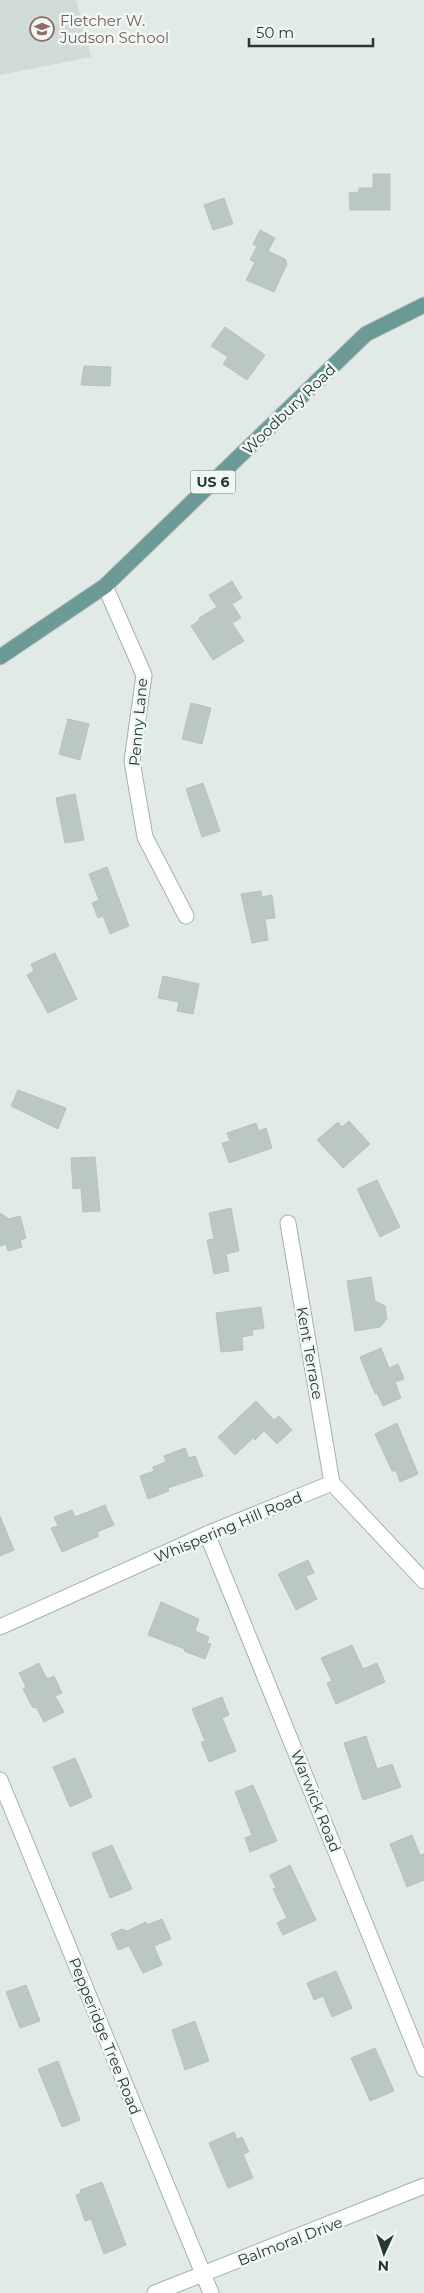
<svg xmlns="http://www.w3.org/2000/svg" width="424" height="2293" font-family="Montserrat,sans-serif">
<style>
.built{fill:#d0dad7}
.building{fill:#bac7c4;stroke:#b5c3bf}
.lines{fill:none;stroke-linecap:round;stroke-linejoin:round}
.minor-casing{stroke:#a5b1af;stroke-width:17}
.major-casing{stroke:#bdc4c3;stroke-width:17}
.minor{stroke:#fff;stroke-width:15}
.major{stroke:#6b9a97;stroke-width:15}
.labels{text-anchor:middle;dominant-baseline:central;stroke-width:5;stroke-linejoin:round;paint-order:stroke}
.shield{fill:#f1f7f5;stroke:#627270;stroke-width:1}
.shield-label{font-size:14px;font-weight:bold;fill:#243937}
.education-label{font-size:15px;fill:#785e54;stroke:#f1f7f5;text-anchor:start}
.street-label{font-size:15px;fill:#243937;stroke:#f1f7f5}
</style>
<rect width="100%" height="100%" fill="#e2eae8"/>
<path class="built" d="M0,0H76L91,57L0,75Z"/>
<path class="building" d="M373,174H390V210H350L349,193L359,192V188H373Z
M224,198L233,224L213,230L204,205Z
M260,230L275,238L268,251L285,259L287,264L274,292L246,280L255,262L250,260L257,246L253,244Z
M225,327L265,355L247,380L223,364L228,357L211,346Z
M84,366L111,367L110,386L81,385Z
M232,581L242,598L232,604L241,618L232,623L244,641L213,660L191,626L200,620L199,618L217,607L209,595Z
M191,703L211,708L202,744L182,739Z
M68,719L89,724L80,760L59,754Z
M203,783L220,831L202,837L186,789Z
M75,794L84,840L65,843L56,798Z
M107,867L129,926L110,934L103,916L98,918L92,903L99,900L89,874Z
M261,891L262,897L272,895L275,918L265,919L268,940L252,943L241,894Z
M55,953L77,999L48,1013L27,975L34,971L31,964Z
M163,976L199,984L193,1014L177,1011L179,1002L158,998Z
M18,1090L66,1108L58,1129L11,1106Z
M349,1121L370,1144L343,1168L317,1140L338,1122L342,1127Z
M256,1123L259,1131L266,1128L272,1148L229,1163L222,1143L230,1141L227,1133Z
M95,1157L100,1211L83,1212L81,1188L73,1189L71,1158Z
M377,1180L400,1227L380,1237L357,1189Z
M231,1208L239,1251L226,1254L229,1271L214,1274L207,1240L214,1239L209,1213Z
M0,1213L9,1219L20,1216L26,1238L20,1240L22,1247L8,1251L6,1244L0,1246Z
M371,1277L375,1301L385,1306L387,1319L380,1327L355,1331L347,1281Z
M261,1307L264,1328L252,1330L253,1335L242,1337L243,1350L221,1352L216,1313Z
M381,1348L389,1368L398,1364L404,1379L395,1382L401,1398L383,1406L377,1393L375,1394L360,1357Z
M256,1401L274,1420L279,1416L292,1430L277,1444L264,1431L255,1440L253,1438L235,1455L218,1437Z
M397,1423L418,1474L400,1482L396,1471H392L375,1434Z
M185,1448L189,1458L195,1456L203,1476L168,1488L169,1491L148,1499L140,1476L154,1471L153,1467L166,1462L164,1456Z
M105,1505L114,1525L97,1532L99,1536L62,1552L51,1528L58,1526L54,1517L72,1510L75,1517Z
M0,1516L14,1550L0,1556Z
M308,1560L314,1573L306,1576L317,1599L296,1610L278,1574Z
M161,1602L199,1619L195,1631L209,1637L207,1643L211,1644L205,1659L184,1651L185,1649L148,1635Z
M352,1645L363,1669L377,1663L385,1682L336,1704L327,1683L332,1681L321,1658Z
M39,1663L47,1679L54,1676L62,1693L55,1696L64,1712L44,1722L36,1707L33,1708L23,1689L26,1687L19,1673Z
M222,1697L229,1715L222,1718L236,1751L209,1762L201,1742L205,1741L192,1709Z
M366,1736L377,1769L392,1764L401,1787L363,1800L344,1743Z
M75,1758L92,1797L70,1807L53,1767Z
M253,1785L277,1841L250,1852L245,1838L252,1835L235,1792Z
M412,1835L420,1855L424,1854V1880L407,1887L390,1844Z
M112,1845L132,1889L110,1898L92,1853Z
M290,1865L316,1920L283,1935L277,1923L287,1918L273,1889L276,1888L270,1875Z
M162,1919L171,1939L154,1946L162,1965L143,1973L129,1946L118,1950L111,1934L122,1929L127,1931L146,1922L147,1925Z
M336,1971L352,2008L332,2017L323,1996L314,2000L307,1983Z
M26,1985L40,2021L20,2028L6,1992Z
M195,2021L209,2061L185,2070L172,2030Z
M375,2048L394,2091L370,2101L351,2058Z
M58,2061L80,2120L62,2127L38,2069Z
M234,2132L237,2139L242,2137L249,2152L243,2154L253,2178L228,2188L209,2143Z
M102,2182L126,2245L104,2254L91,2219L85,2221L76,2195L81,2193L80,2190Z"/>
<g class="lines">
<g class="minor-casing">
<path id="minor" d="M105,586L144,675L132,761L145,837L186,916
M288,1223L332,1483
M207,1534L424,2069
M0,1627L207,1534L332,1483L424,1581
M0,1780L211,2293
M155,2293L424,2186"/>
</g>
<g class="major-casing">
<path id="major" d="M0,657L105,586L366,334L424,305"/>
</g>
<use href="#minor" class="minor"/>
<use href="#major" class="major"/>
</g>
<defs>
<g id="school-ring" transform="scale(1.25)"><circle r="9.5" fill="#f1f7f5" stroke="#8d6e63" stroke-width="1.5"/><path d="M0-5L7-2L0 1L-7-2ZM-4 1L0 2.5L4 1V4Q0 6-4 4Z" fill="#8d6e63"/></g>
</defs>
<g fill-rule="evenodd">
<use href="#school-ring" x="42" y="29"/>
</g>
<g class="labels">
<rect class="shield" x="190.5" y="470.5" width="45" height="23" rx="4"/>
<g class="shield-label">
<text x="213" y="482">US 6</text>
</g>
<g class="education-label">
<text x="60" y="20">Fletcher W.<tspan x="60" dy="17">Judson School</tspan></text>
</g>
<g class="street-label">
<text transform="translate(289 409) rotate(-44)">Woodbury Road</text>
<text transform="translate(138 722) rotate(-85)">Penny Lane</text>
<text transform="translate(310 1353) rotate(80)">Kent Terrace</text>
<text transform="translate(228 1527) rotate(-23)">Whispering Hill Road</text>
<text transform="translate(316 1801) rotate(68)">Warwick Road</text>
<text transform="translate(105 2036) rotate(68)">Pepperidge Tree Road</text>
<text transform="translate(290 2241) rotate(-21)">Balmoral Drive</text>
</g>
</g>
<g transform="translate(384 2253) rotate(183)" stroke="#f1f7f5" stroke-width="4" paint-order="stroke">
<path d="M0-4L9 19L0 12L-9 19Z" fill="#243937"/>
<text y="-8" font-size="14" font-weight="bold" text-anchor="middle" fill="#243937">N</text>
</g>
<path d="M249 38v8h124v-8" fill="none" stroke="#243937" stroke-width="2.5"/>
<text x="256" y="38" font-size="15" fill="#243937" stroke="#f1f7f5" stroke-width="4" paint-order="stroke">50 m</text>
</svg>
